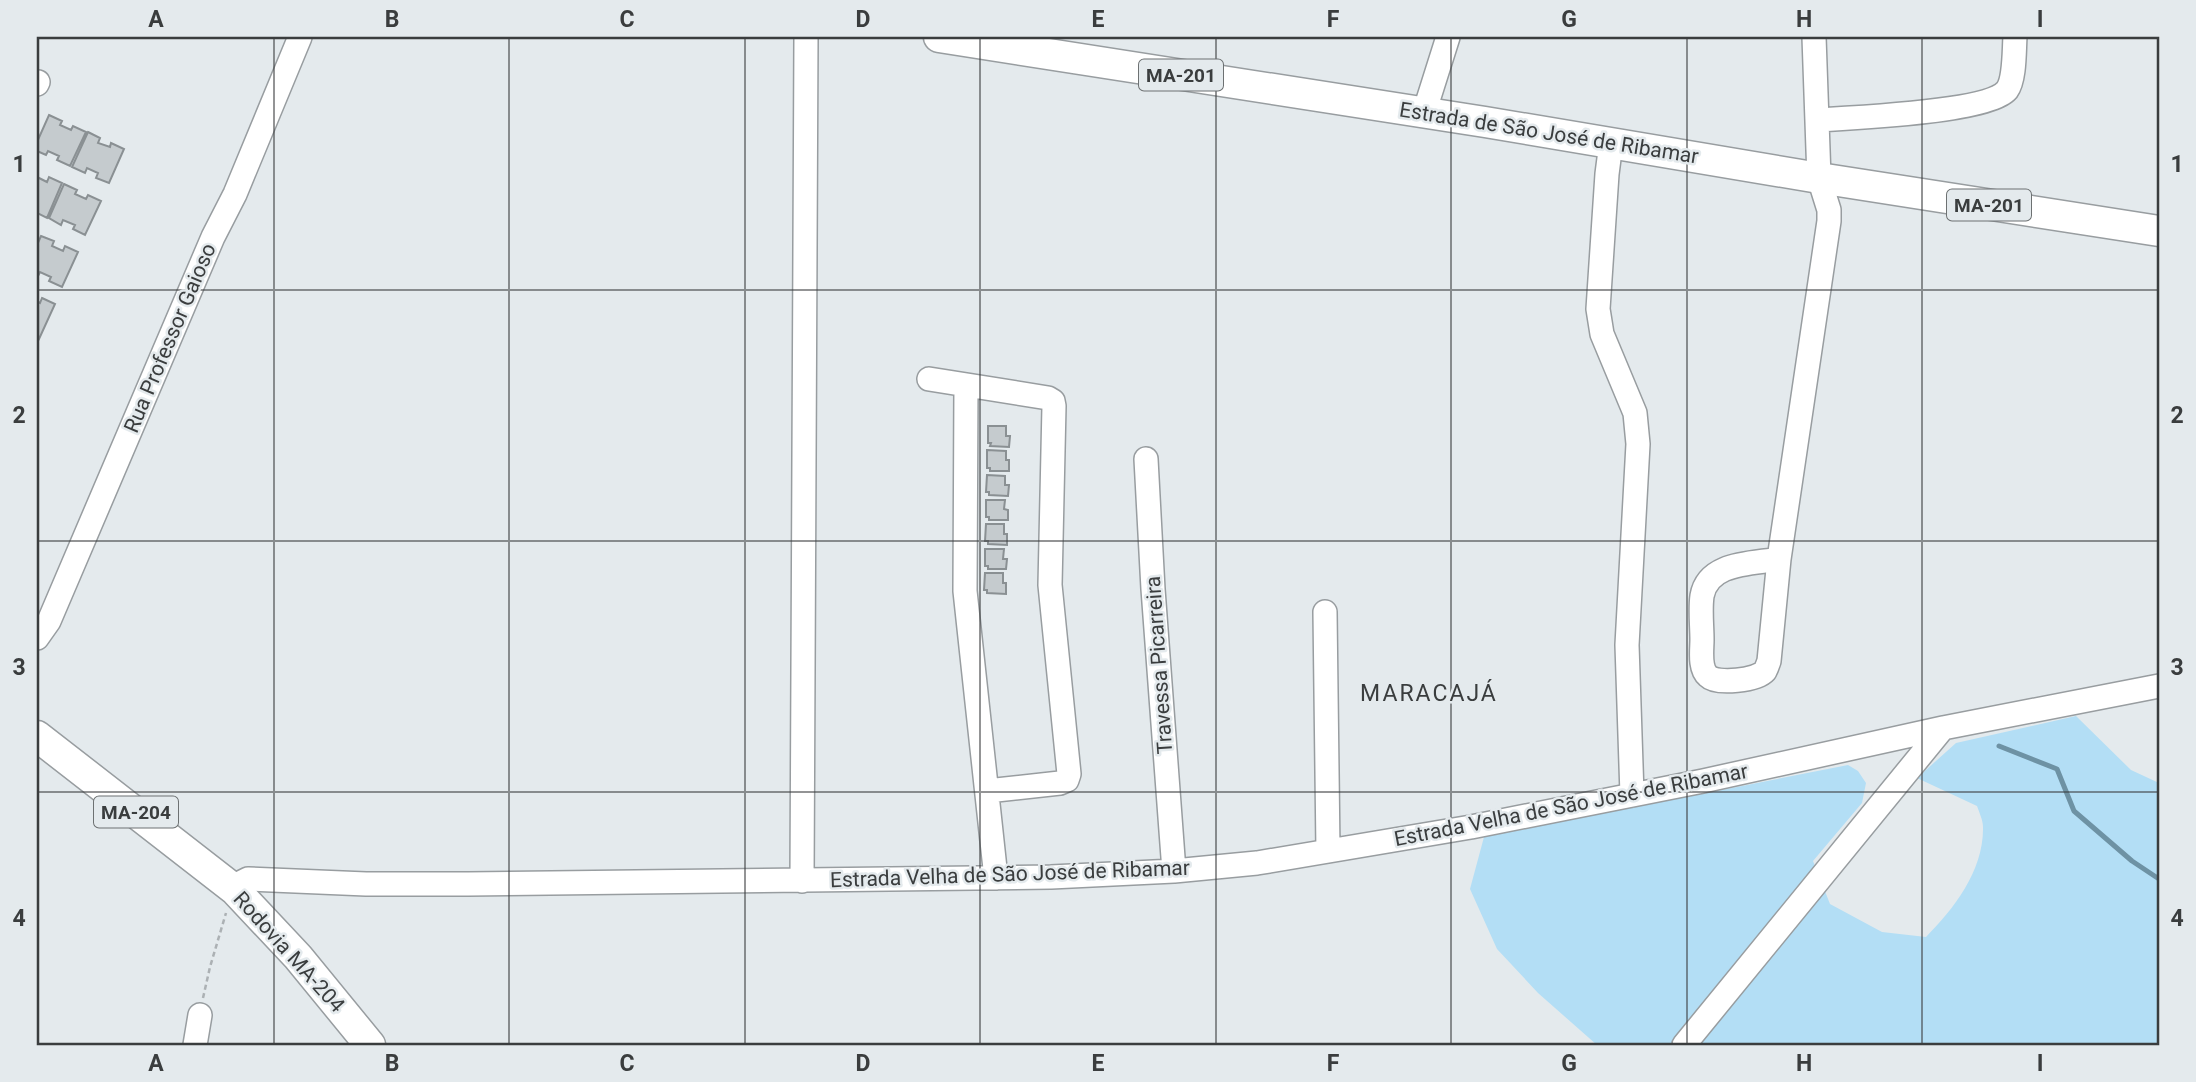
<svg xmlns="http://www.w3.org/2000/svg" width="2196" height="1082" font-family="Roboto,sans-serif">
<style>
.green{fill:#b3def5}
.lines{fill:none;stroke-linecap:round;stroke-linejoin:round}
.stream{stroke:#6e92a4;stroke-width:5}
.building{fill:#c5cbce;stroke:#8a9093;stroke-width:2}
.minor-casing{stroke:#989da0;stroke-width:26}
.major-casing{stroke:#989da0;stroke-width:33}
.path{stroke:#acb1b4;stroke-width:2.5;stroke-dasharray:5 3.5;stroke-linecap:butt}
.minor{stroke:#fff;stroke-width:23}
.major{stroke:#fff;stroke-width:30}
.grid{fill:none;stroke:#3a3d3e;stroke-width:2;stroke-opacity:0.55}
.labels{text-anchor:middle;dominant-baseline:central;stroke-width:5;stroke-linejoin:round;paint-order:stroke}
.shield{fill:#e4eaed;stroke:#6d7172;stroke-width:2}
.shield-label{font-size:19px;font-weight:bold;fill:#3a3d3e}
.street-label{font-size:21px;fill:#3a3d3e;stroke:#e4eaed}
.neighbourhood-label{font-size:23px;letter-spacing:2px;fill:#3a3d3e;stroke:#e4eaed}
.neatline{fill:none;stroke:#3a3d3e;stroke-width:2.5}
.grid-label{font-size:23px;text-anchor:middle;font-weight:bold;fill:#3a3d3e}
</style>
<rect width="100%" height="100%" fill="#e4eaed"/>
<path class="green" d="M2076,716L2131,770L2159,783V1045H1597L1538,993L1497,949L1470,889L1484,837L1848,765L1858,771L1866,783L1862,803L1813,861L1830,904L1882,932L1926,937C1954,909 1984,870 1983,827C1983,820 1979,812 1977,806L1917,778L1956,743Z"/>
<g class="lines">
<path class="stream" d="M1999,746L2057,769L2074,811L2132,861L2159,879"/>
</g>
<path class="building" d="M49,115L62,121L60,125L71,130L73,126L86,132L70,166L57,160L59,156L48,151L46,155L37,151V142Z
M88,132L100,138L98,143L110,147L111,143L124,149L109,183L96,178L98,173L87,168L85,173L72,167Z
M37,177L47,182L49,177L62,183L47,218L37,213Z
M64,184L77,190L75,194L86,199L88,195L101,201L85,235L73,229L75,225L63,220L61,225L49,218Z
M41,236L54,241L52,246L63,251L65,246L78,252L62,287L49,281L51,277L40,272L38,276L37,275V245Z
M42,298L55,304L39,339L37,337V301L40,303Z
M988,426H1006V436H1010L1009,447L990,446L991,443H988Z
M987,450L1006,451V460H1009V471H990V468H987Z
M987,475L1005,476V485H1009L1008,496L989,495V492H986Z
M986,500H1005L1004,509L1008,510V520H989V517H986Z
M986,524H1004V534H1007V545L988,544V541H985Z
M985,549H1004L1003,559H1007L1006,569H988V566H985Z
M985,573H1003V583H1006V594L987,593V590H984Z"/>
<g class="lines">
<g class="minor-casing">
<path id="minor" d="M37,84L38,82
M1424,113L1448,37
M1817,120C1850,118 1989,112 2007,90C2015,79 2014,50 2015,37
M1611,143L1607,174L1598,309L1602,334L1635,413L1638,444L1627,645L1632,795
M929,379L1048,398L1053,401L1054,406L1050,585L1069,774L1067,780L1060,783L987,791
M966,385L965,591L996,878
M1146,459L1153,589L1174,871
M1779,559C1751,564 1708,562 1702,596C1700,610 1702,626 1702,640C1702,650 1699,668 1708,676C1717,685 1757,680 1765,671C1766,669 1768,664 1769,661L1779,559L1829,221V210L1819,178L1814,37
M1325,612L1328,851
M37,638L49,621L213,237L235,194L300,37
M802,881L806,37
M235,890L240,883L248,879L366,884H468L1051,877L1174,871L1257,863L1471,827L1703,781L1943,728L2159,686
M195,1045L200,1015
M1684,1045L1943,728"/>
</g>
<g class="major-casing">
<path id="major" d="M939,37L1485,122L1819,178L2159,231
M37,736L235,890L298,957L370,1045"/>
</g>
<path class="path" d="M203,998L210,967L226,913"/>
<use href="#minor" class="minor"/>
<use href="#major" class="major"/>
</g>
<path class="grid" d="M274,37V1045M509,37V1045M745,37V1045M980,37V1045M1216,37V1045M1451,37V1045M1687,37V1045M1922,37V1045M37,290H2159M37,541H2159M37,792H2159"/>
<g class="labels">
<g class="shield">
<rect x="1139" y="59.5" width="84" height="31" rx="5"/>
<rect x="1947" y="189.5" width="84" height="31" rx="5"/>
<rect x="94" y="796.5" width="84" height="31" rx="5"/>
</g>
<g class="shield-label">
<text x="1181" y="75">MA-201</text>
<text x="1989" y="205">MA-201</text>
<text x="136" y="812">MA-204</text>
</g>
<g class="street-label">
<text transform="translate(1549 133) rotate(9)">Estrada de São José de Ribamar</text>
<text transform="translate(170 338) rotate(-67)">Rua Professor Gaioso</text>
<text transform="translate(1159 665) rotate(-94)">Travessa Picarreira</text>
<text transform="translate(1571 805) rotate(-11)">Estrada Velha de São José de Ribamar</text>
<text transform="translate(1010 874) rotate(-2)">Estrada Velha de São José de Ribamar</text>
<text transform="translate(289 952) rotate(48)">Rodovia MA-204</text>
</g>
<g class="neighbourhood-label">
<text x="1429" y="693">MARACAJÁ</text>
</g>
</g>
<rect width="2196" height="1082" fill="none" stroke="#e4eaed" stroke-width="77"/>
<rect x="38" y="38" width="2120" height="1006" class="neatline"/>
<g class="grid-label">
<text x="156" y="27">A</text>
<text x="392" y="27">B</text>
<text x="627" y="27">C</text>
<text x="863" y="27">D</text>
<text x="1098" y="27">E</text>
<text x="1333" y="27">F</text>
<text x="1569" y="27">G</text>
<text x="1804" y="27">H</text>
<text x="2040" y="27">I</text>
<text x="19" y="172">1</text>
<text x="2177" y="172">1</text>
<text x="19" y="423">2</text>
<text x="2177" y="423">2</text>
<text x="19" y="675">3</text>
<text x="2177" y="675">3</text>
<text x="19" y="926">4</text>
<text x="2177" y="926">4</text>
<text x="156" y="1071">A</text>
<text x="392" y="1071">B</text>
<text x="627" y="1071">C</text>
<text x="863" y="1071">D</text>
<text x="1098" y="1071">E</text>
<text x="1333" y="1071">F</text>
<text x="1569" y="1071">G</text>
<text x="1804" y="1071">H</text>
<text x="2040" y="1071">I</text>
</g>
</svg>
